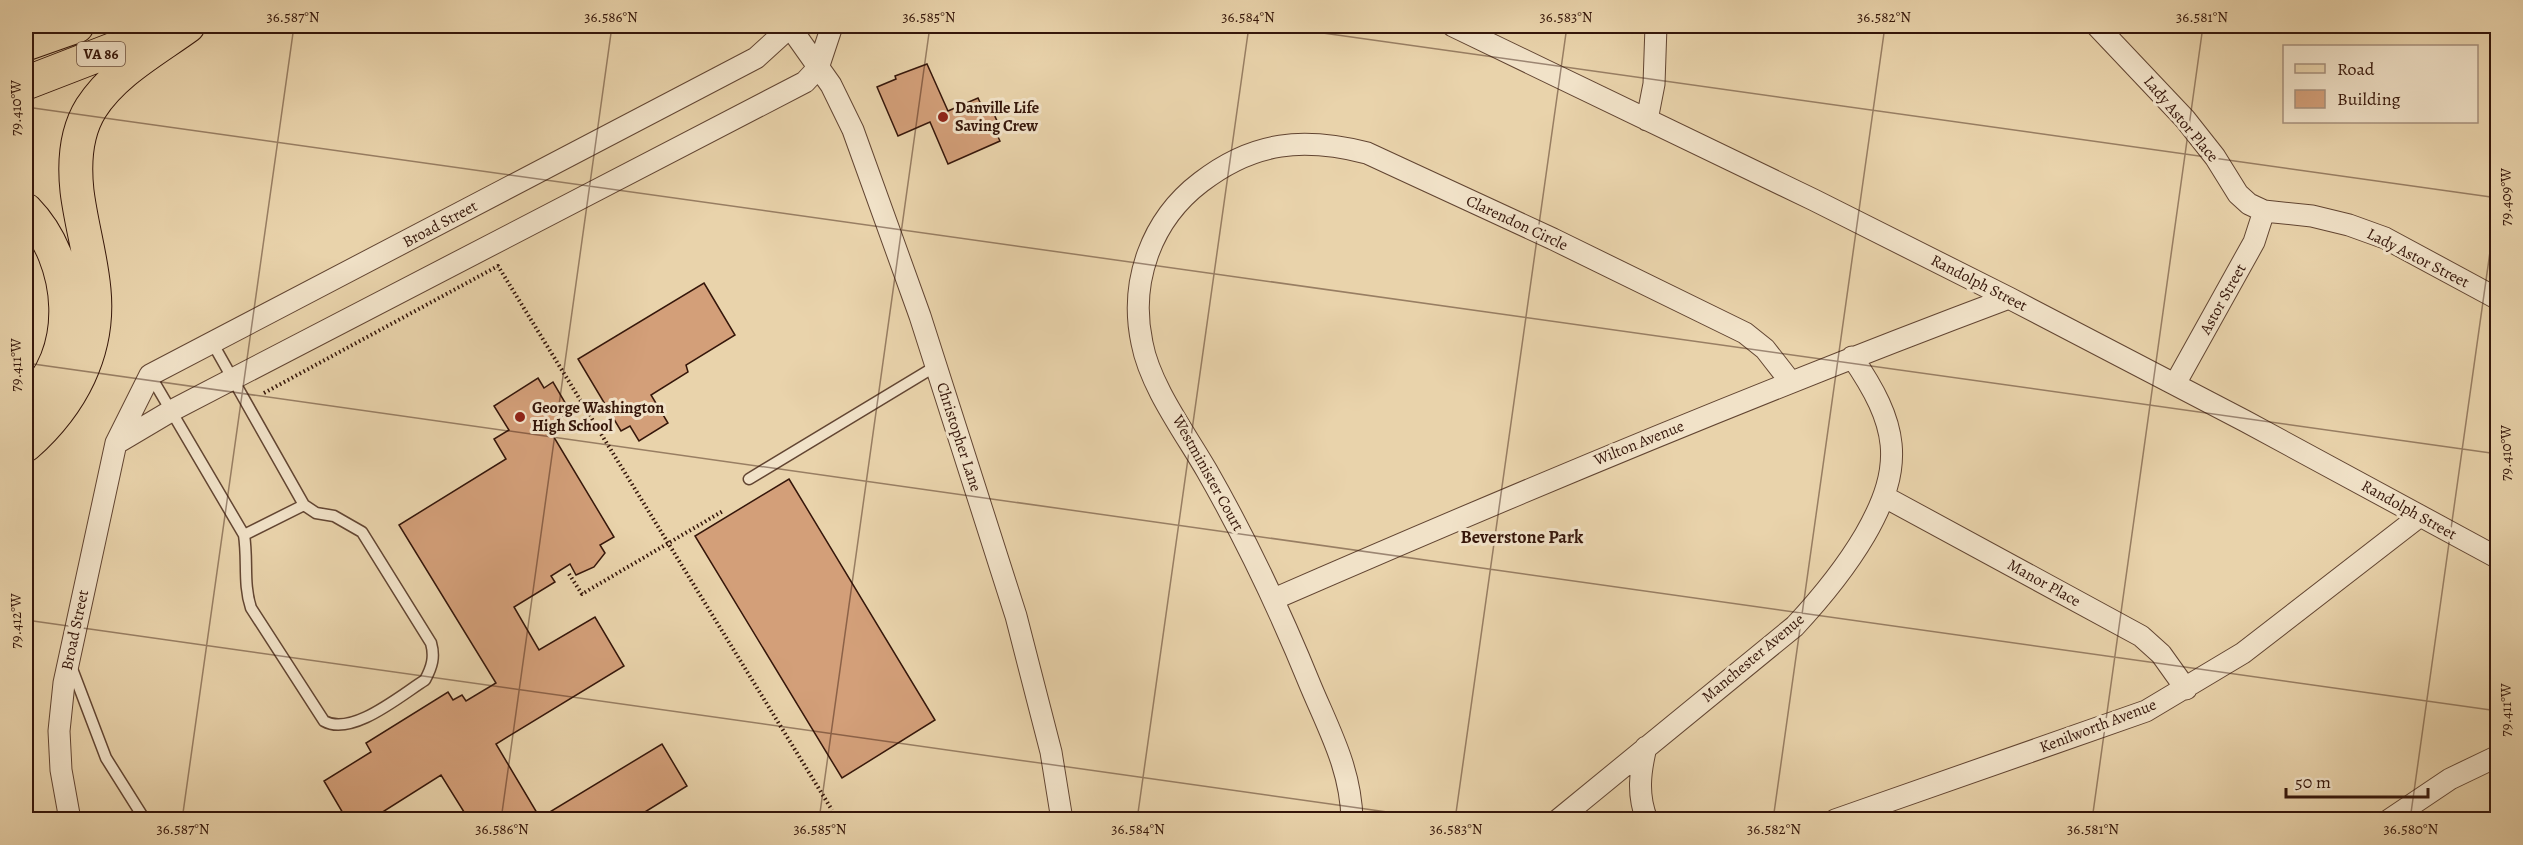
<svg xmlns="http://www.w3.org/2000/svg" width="2523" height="845" font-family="Alegreya,serif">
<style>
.building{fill:#d39f79;stroke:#35160a;stroke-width:1.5}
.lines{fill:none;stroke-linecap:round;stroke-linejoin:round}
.lane-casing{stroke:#624532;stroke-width:13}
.street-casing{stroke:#624532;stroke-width:23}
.primary-casing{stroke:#35160a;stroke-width:35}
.path{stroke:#35160a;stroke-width:4;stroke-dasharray:1.5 3;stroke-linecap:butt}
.lane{stroke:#f1e2c8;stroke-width:10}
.street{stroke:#f1e2c8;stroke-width:21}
.primary{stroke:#e9d3ab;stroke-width:33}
.ticks{fill:none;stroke:#35160a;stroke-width:1.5;stroke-opacity:0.45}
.poi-dot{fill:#8f2418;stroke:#f1e2c8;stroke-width:2}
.labels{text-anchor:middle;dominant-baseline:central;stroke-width:6;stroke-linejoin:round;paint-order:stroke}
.shield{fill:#f1e2c8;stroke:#6d5343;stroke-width:1.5}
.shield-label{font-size:15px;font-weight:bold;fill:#35160a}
.poi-label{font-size:16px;font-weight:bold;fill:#35160a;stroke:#f1e2c8;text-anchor:start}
.street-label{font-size:16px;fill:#35160a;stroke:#f1e2c8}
.neighbourhood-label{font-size:18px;font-weight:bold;fill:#35160a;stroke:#f1e2c8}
.neatline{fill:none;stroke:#35160a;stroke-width:2}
.ticks-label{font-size:15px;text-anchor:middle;fill:#35160a}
</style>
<rect width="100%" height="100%" fill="#e9d3ab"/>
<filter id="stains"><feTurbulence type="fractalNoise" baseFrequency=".00333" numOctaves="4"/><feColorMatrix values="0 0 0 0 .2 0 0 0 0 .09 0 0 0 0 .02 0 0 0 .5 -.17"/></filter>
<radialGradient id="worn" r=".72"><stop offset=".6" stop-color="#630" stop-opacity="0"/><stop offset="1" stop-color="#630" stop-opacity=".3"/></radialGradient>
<path class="building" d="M927,64L948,111L978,98L985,113L992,110L998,123L993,126L1000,141L948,164L930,122L898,136L877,87L896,79L895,76Z
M704,283L735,335L686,365L688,372L651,395L668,423L639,441L630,426L621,431L578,359Z
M538,378L544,388L553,382L570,411L557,419L563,428L552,434L614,537L600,545L605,553L594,567L576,575L570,564L551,576L555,582L514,607L539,650L595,617L624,666L496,744L540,818L662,744L687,786L632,820H469L441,775L370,820H347L324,781L371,752L366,743L448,692L453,700L462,695L466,701L496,683L399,525L506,459L494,439L509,430L494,406Z
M789,479L935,720L842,778L695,536Z"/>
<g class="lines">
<g class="lane-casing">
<path id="lane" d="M150,375L244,535C248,560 243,584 251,608L324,721C352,737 401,695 425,680C432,667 435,657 431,643L362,532L334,516L316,513L304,505L213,344
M749,479L936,366
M244,535L304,505
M71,666L106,758L145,820"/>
</g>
<g class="street-casing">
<path id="street" d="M1453,26L1814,200L2009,298L2245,421L2498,558
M2097,26L2185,119L2215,157L2238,194L2249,204L2264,211L2312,216L2349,225L2385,238L2498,299
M790,27L831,85L853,130L920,316L1016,616L1051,752L1062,820
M1647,120L1654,84L1656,26
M2175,384L2254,242L2264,211
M117,443L171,411L805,82L818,68L832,26
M1885,497L2141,636L2161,654L2186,689
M1274,599C1517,493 1761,391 2009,298
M1646,747C1640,772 1637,795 1647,820
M70,820L61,770L59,731L64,683L116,443L150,375L756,58L790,27
M1352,820C1351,770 1330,732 1311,687C1281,613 1247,541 1207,471C1185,433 1150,386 1142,343C1129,282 1151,220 1201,182C1254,141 1304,137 1367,153L1553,239L1745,333L1765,349L1790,381
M1558,820L1795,626C1822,597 1845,569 1865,535C1906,464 1898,424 1852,357
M1835,820L2146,711L2243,653L2420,516
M2389,820L2450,779L2498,756"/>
</g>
<g class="primary-casing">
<path id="primary" d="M26,44L77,26
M26,83L158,32
M26,210C75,260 83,355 26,403
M26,445C71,405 100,352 94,290C91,256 81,224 77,191C74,163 76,132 91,108C114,72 155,50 188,26"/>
</g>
<path class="path" d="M264,393L498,266L832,810
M569,574L582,594L723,511"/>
<use href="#lane" class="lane"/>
<use href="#street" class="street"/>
<use href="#primary" class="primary"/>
</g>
<path class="ticks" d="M1273,26L2498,198M26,107L2498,454M26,363L2498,711M26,620L1444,820M182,820L294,26M501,820L612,26M819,820L930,26M1137,820L1249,26M1455,820L1567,26M1773,820L1885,26M2092,820L2203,26M2410,820L2498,195"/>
<g class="poi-dot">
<circle cx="943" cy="117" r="6"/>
<circle cx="520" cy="417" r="6"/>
</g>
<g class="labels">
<rect class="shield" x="77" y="42" width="48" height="24" rx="4.5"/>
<g class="shield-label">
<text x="101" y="54">VA 86</text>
</g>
<g class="poi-label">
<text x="955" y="108">Danville Life<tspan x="955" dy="18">Saving Crew</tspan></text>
<text x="532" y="408">George Washington<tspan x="532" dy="18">High School</tspan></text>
</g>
<g class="street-label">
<text transform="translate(2181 119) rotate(50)">Lady Astor Place</text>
<text transform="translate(1517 223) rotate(25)">Clarendon Circle</text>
<text transform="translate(440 224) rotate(-28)">Broad Street</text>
<text transform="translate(2418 258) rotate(27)">Lady Astor Street</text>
<text transform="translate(1979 283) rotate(27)">Randolph Street</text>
<text transform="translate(2223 299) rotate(-61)">Astor Street</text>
<text transform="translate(959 437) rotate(72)">Christopher Lane</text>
<text transform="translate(1639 443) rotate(-22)">Wilton Avenue</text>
<text transform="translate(1208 473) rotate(61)">Westminister Court</text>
<text transform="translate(2409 510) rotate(29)">Randolph Street</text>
<text transform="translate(2044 583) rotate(29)">Manor Place</text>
<text transform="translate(75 630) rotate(-78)">Broad Street</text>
<text transform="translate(1753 658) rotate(-40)">Manchester Avenue</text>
<text transform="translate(2098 726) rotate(-21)">Kenilworth Avenue</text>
</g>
<g class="neighbourhood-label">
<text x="1522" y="537">Beverstone Park</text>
</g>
</g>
<rect width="2523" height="845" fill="none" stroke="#e9d3ab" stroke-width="66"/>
<rect x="2283" y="45" width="195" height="78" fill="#f1e2c8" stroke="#a6907c" stroke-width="1.5"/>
<rect x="2295" y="64" width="30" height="9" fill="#e9d3ab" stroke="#a6907c" stroke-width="1.5"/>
<text x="2337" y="75" font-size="18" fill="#35160a">Road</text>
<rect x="2295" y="90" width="30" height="18" fill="#d39f79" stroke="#a6907c" stroke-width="1.5"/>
<text x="2337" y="105" font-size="18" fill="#35160a">Building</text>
<path d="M2286 788v9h142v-9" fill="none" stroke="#35160a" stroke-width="3"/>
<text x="2295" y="788" font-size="18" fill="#35160a" stroke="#f1e2c8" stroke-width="4.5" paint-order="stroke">50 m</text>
<rect x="33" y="33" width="2457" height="779" class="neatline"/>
<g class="ticks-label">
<text x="293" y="22">36.587°N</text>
<text x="611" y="22">36.586°N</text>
<text x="929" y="22">36.585°N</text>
<text x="1248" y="22">36.584°N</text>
<text x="1566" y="22">36.583°N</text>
<text x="1884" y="22">36.582°N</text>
<text x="2202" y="22">36.581°N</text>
<text transform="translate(16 108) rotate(-90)" y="5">79.410°W</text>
<text transform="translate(2506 197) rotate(-90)" y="5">79.409°W</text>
<text transform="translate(16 365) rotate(-90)" y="5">79.411°W</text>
<text transform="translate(2506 453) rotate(-90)" y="5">79.410°W</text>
<text transform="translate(16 621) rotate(-90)" y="5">79.412°W</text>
<text transform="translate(2506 710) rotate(-90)" y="5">79.411°W</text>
<text x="183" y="834">36.587°N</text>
<text x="502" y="834">36.586°N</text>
<text x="820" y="834">36.585°N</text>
<text x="1138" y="834">36.584°N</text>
<text x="1456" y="834">36.583°N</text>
<text x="1774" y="834">36.582°N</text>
<text x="2093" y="834">36.581°N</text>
<text x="2411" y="834">36.580°N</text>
</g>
<rect width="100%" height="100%" filter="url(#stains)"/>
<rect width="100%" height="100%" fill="url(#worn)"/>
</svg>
